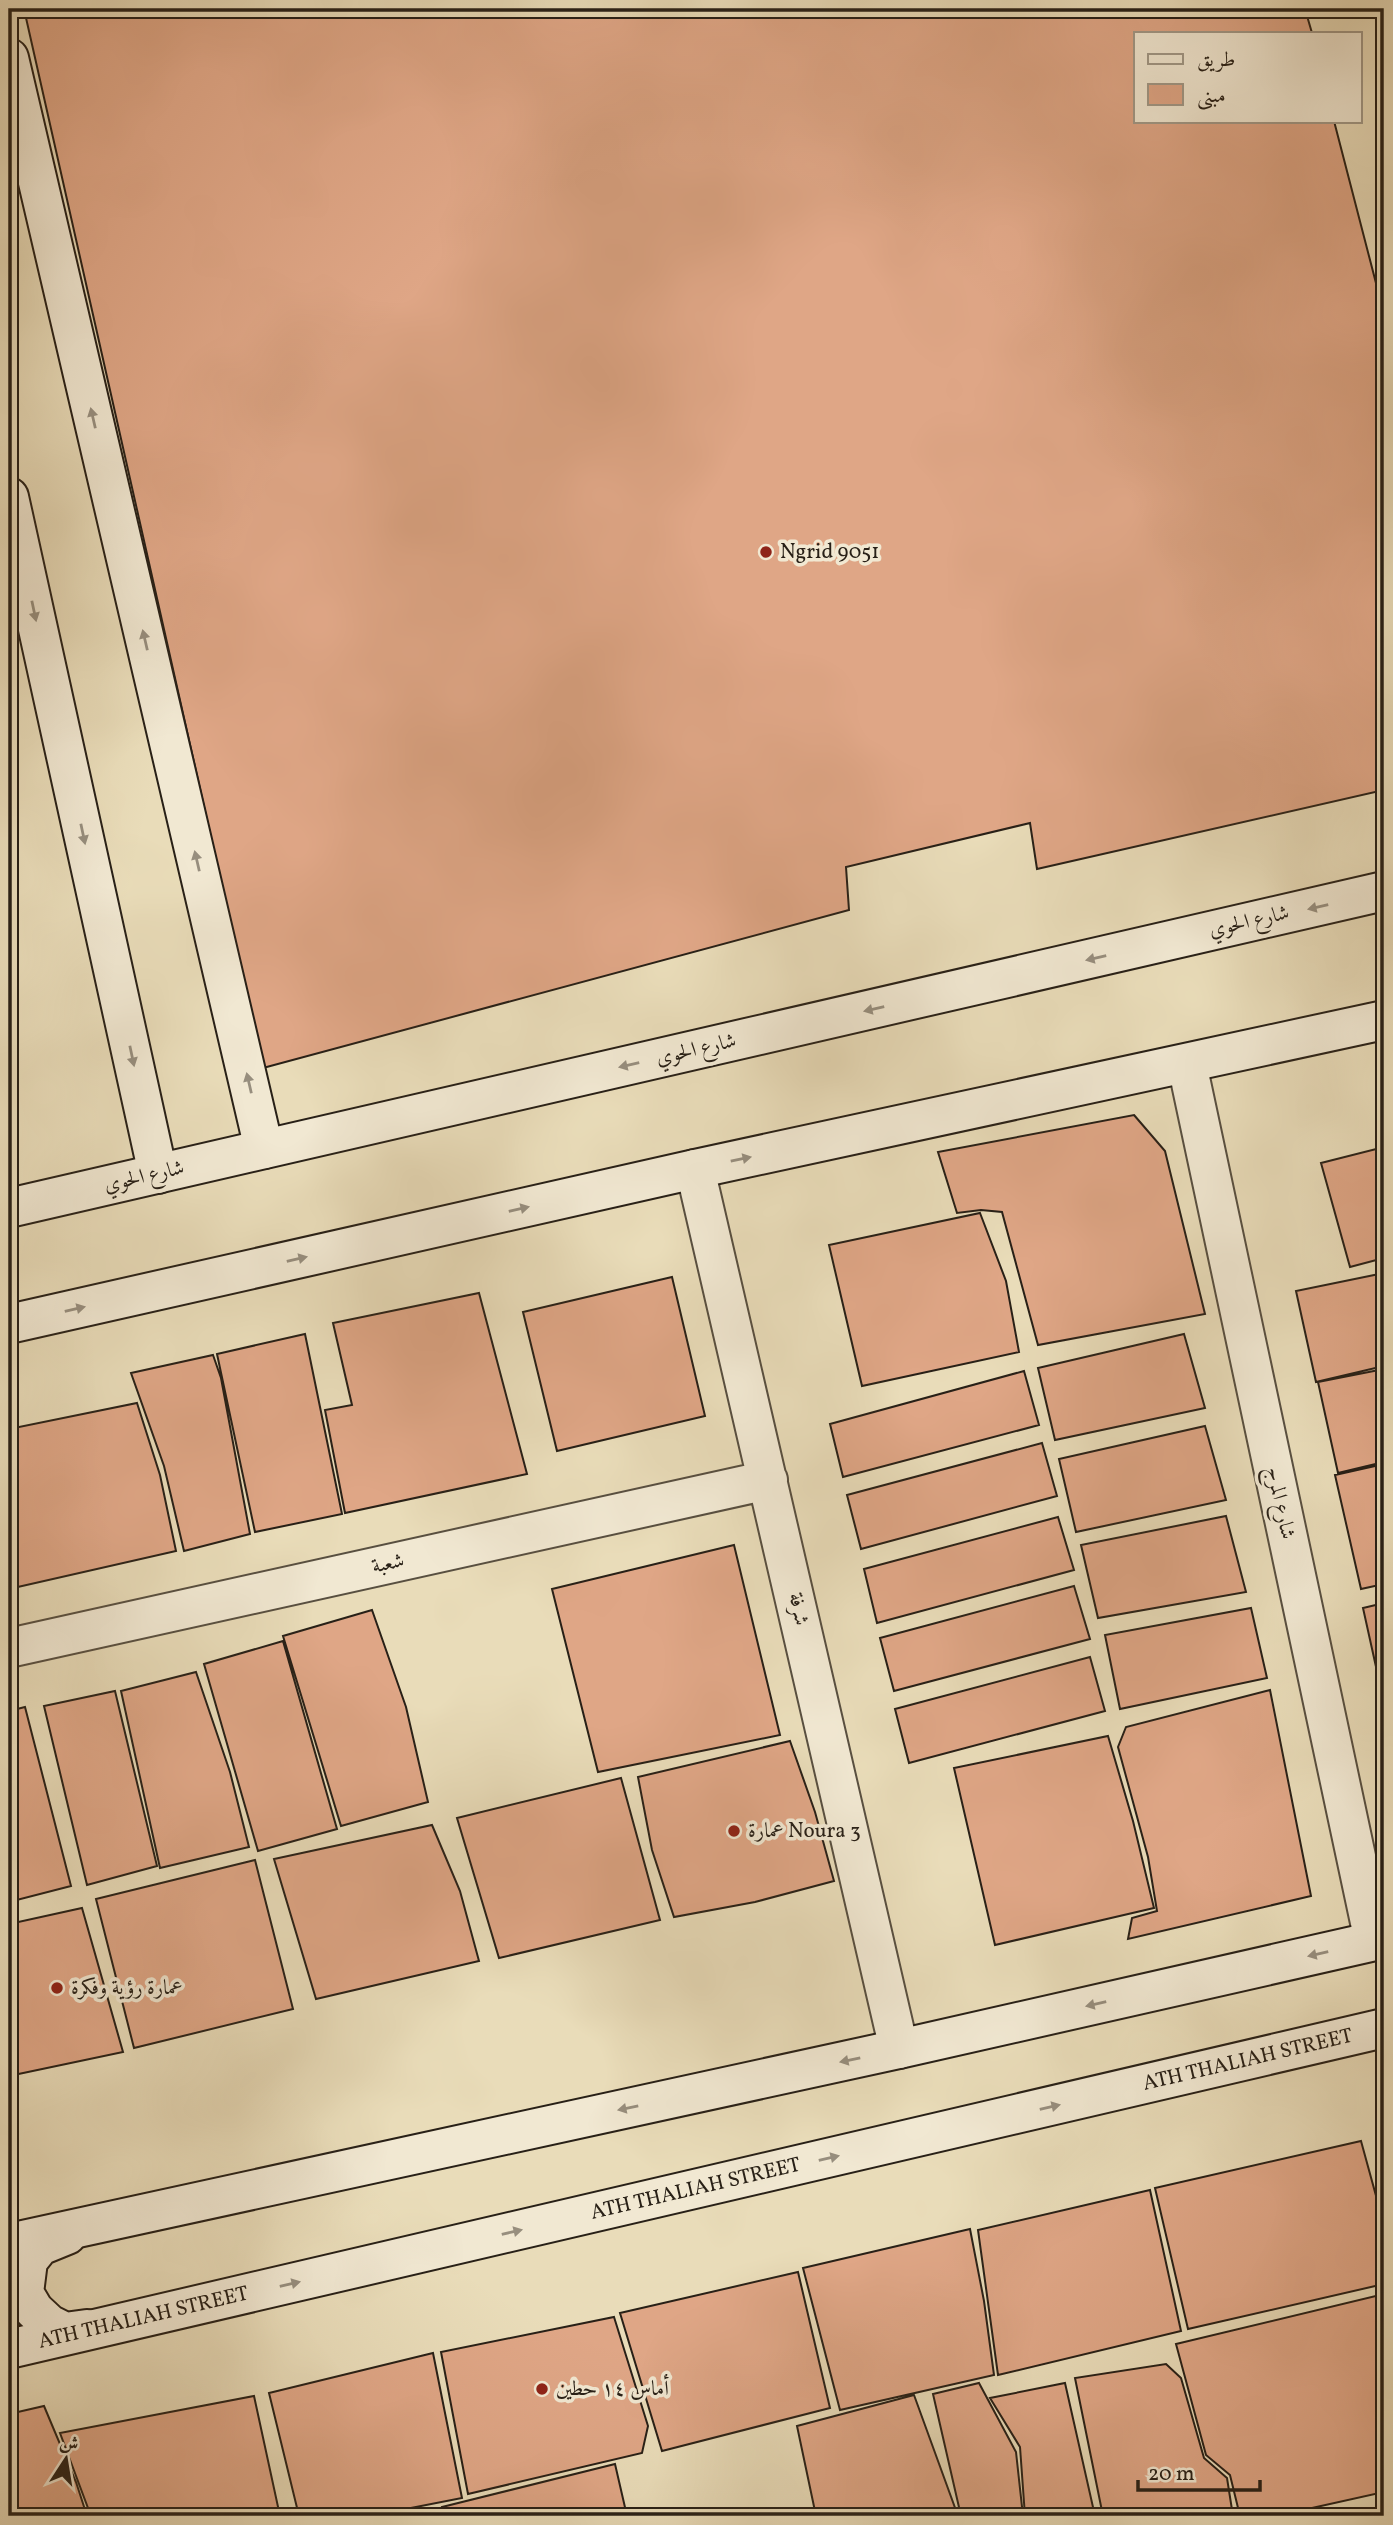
<svg xmlns="http://www.w3.org/2000/svg" width="1393" height="2525" font-family="Vollkorn,Amiri,serif">
<style>
.building{fill:#dfa686;stroke:#282017;stroke-width:2}
.lines{fill:none;stroke-linecap:round;stroke-linejoin:round}
.street-casing{stroke:#584f40;stroke-width:42}
.secondary-casing{stroke:#282017;stroke-width:42}
.street{stroke:#f1e8d2;stroke-width:38}
.secondary{stroke:#f1e8d2;stroke-width:38}
.oneway{fill:#978e7e}
.poi-dot{fill:#8f2418;stroke:#f1e8d2;stroke-width:2.5}
.labels{text-anchor:middle;dominant-baseline:central;stroke-width:7;stroke-linejoin:round;paint-order:stroke}
.poi-label{font-size:21px;fill:#282017;stroke:#f1e8d2;text-anchor:start}
.street-label{font-size:21px;fill:#282017;stroke:#f1e8d2}
</style>
<rect width="100%" height="100%" fill="#e9dcb9"/>
<filter id="stains"><feTurbulence type="fractalNoise" baseFrequency=".00286" numOctaves="4"/><feColorMatrix values="0 0 0 0 .2 0 0 0 0 .09 0 0 0 0 .02 0 0 0 .5 -.17"/></filter>
<radialGradient id="worn" r=".72"><stop offset=".6" stop-color="#630" stop-opacity="0"/><stop offset="1" stop-color="#630" stop-opacity=".3"/></radialGradient>
<path class="building" d="M24,9H1305L1312,33H1136V121H1334L1384,314V790L1037,869L1030,823L846,867L849,910L263,1068Z
M1134,1115L1165,1151L1205,1314L1038,1345L1002,1212L981,1210L957,1213L938,1152Z
M1384,1147V1258L1350,1267L1321,1163Z
M980,1213L1006,1281L1019,1352L862,1386L829,1245Z
M1384,1273V1366L1316,1382L1296,1291Z
M672,1277L705,1416L557,1451L523,1312Z
M479,1293L527,1474L345,1513L325,1410L352,1405L333,1323Z
M305,1334L342,1514L255,1532L217,1354Z
M1184,1334L1205,1408L1055,1440L1038,1368Z
M213,1355L221,1378L250,1534L184,1551L164,1466L131,1373Z
M1384,1369V1462L1338,1473L1318,1382Z
M1024,1371L1039,1425L843,1477L830,1424Z
M137,1403L160,1475L176,1551L9,1589V1429Z
M1205,1426L1226,1500L1076,1532L1059,1459Z
M1042,1443L1057,1496L861,1549L847,1495Z
M1384,1464V1584L1361,1589L1335,1475Z
M1226,1516L1246,1592L1098,1618L1081,1545Z
M1058,1517L1074,1570L877,1623L864,1569Z
M734,1545L780,1735L598,1772L552,1589Z
M1074,1586L1090,1639L894,1691L880,1638Z
M1384,1603V1703L1363,1608Z
M1251,1608L1267,1678L1120,1709L1105,1635Z
M372,1610L406,1707L428,1802L341,1826L283,1636Z
M283,1641L337,1829L258,1851L204,1664Z
M1090,1657L1105,1711L909,1763L895,1709Z
M196,1672L230,1772L249,1847L160,1868L121,1691Z
M1270,1690L1311,1896L1128,1939L1132,1918L1157,1911L1148,1857L1118,1747L1126,1727Z
M115,1691L157,1866L87,1885L44,1706Z
M25,1707L71,1886L9,1902V1711Z
M1108,1736L1133,1821L1154,1908L995,1945L954,1768Z
M790,1741L815,1812L834,1881L755,1902L674,1917L652,1850L638,1777Z
M621,1778L660,1920L499,1958L457,1818Z
M432,1825L460,1891L479,1961L316,1999L274,1859Z
M255,1860L293,2009L134,2048L96,1899Z
M82,1908L123,2052L9,2076V1924Z
M1361,2141L1384,2225V2284L1188,2329L1155,2188Z
M1150,2190L1181,2331L998,2375L978,2230Z
M970,2229L984,2301L994,2375L840,2410L803,2268Z
M798,2272L830,2408L662,2451L620,2313Z
M1384,2294V2492L1276,2516H1240L1230,2475L1206,2455L1176,2344Z
M614,2317L648,2426L642,2453L468,2494L441,2352Z
M433,2353L462,2498L370,2516H299L269,2393Z
M1166,2364L1181,2378L1204,2458L1227,2478L1233,2516H1103L1075,2378Z
M979,2383L1016,2452L1023,2516H961L933,2394Z
M1065,2383L1095,2516H1025L1020,2447L990,2398Z
M914,2395L958,2516H816L797,2426Z
M254,2396L280,2516H91L60,2433Z
M44,2406L76,2482L87,2516H9V2414Z
M615,2464L627,2516H444L442,2507Z"/>
<g class="lines">
<g class="street-casing">
<path id="street" d="M1187,1064L1374,1941
M695,1169L899,2049
M9,1648L768,1480"/>
</g>
<g class="secondary-casing">
<g id="secondary">
<path d="M9,58L264,1149"/>
<path d="M9,497L158,1174"/>
<path d="M9,1208L1384,891"/>
<path d="M9,1324L695,1169L1384,1020"/>
<path d="M67,2235L40,2246L28,2261L24,2293L34,2310L49,2324L65,2332L87,2329"/>
<path d="M9,2243L899,2049L1384,1939"/>
<path id="s1" d="M9,2349L1384,2028"/>
</g>
</g>
<use href="#street" class="street"/>
<use href="#secondary" class="secondary"/>
</g>
<defs><path id="oneway-solid" d="M-6-.8H1V-3.2L6.5 0L1 3.2V.8H-6Z" transform="scale(1.75)"/></defs>
<g class="oneway">
<use href="#oneway-solid" transform="translate(93 418) rotate(-103)"/>
<use href="#oneway-solid" transform="translate(34 611) rotate(78)"/>
<use href="#oneway-solid" transform="translate(145 640) rotate(-103)"/>
<use href="#oneway-solid" transform="translate(83 834) rotate(78)"/>
<use href="#oneway-solid" transform="translate(197 861) rotate(-103)"/>
<use href="#oneway-solid" transform="translate(1318 907) rotate(167)"/>
<use href="#oneway-solid" transform="translate(1096 958) rotate(167)"/>
<use href="#oneway-solid" transform="translate(874 1009) rotate(167)"/>
<use href="#oneway-solid" transform="translate(132 1056) rotate(78)"/>
<use href="#oneway-solid" transform="translate(629 1065) rotate(167)"/>
<use href="#oneway-solid" transform="translate(249 1083) rotate(-103)"/>
<use href="#oneway-solid" transform="translate(741 1159) rotate(-12)"/>
<use href="#oneway-solid" transform="translate(519 1209) rotate(-13)"/>
<use href="#oneway-solid" transform="translate(297 1259) rotate(-13)"/>
<use href="#oneway-solid" transform="translate(75 1309) rotate(-13)"/>
<use href="#oneway-solid" transform="translate(1318 1954) rotate(167)"/>
<use href="#oneway-solid" transform="translate(1096 2004) rotate(167)"/>
<use href="#oneway-solid" transform="translate(850 2060) rotate(168)"/>
<use href="#oneway-solid" transform="translate(1050 2107) rotate(-13)"/>
<use href="#oneway-solid" transform="translate(628 2108) rotate(168)"/>
<use href="#oneway-solid" transform="translate(829 2158) rotate(-13)"/>
<use href="#oneway-solid" transform="translate(512 2232) rotate(-13)"/>
<use href="#oneway-solid" transform="translate(290 2284) rotate(-13)"/>
</g>
<g class="poi-dot">
<circle cx="766" cy="552" r="7"/>
<circle cx="734" cy="1831" r="7"/>
<circle cx="57" cy="1988" r="7"/>
<circle cx="542" cy="2389" r="7"/>
</g>
<g class="labels">
<g class="poi-label">
<text x="780" y="552">Ngrid 9051</text>
<text x="748" y="1831">عمارة Noura 3</text>
<text x="71" y="1988">عمارة رؤية وفكرة</text>
<text x="556" y="2389">أماس ١٤ حطين</text>
</g>
<g class="street-label">
<text transform="translate(1249 922) rotate(-13)">شارع الحوي</text>
<text transform="translate(696 1050) rotate(-13)">شارع الحوي</text>
<text transform="translate(144 1177) rotate(-13)">شارع الحوي</text>
<text transform="translate(1280 1503) rotate(78)">شارع المرج</text>
<text transform="translate(388 1564) rotate(-12)">شعبة</text>
<text transform="translate(798 1609) rotate(77)">شرفة</text>
<text stroke="none"><textPath href="#s1" startOffset="1272">ATH THALIAH STREET</textPath></text>
<text stroke="none"><textPath href="#s1" startOffset="705">ATH THALIAH STREET</textPath></text>
<text stroke="none"><textPath href="#s1" startOffset="138">ATH THALIAH STREET</textPath></text>
</g>
</g>
<rect width="1393" height="2525" fill="none" stroke="#e9dcb9" stroke-width="35"/>
<rect x="10" y="10" width="1372" height="2504" fill="none" stroke="#282017" stroke-width="3.5"/>
<rect x="18" y="18" width="1358" height="2490" fill="none" stroke="#282017" stroke-width="2"/>
<rect x="1134" y="32" width="228" height="91" fill="#f1e8d2" stroke="#a19887" stroke-width="2"/>
<rect x="1148" y="54" width="35" height="10" fill="#f1e8d2" stroke="#a19887" stroke-width="2"/>
<text x="1197" y="66" font-size="21" fill="#282017">طريق</text>
<rect x="1148" y="84" width="35" height="21" fill="#dfa686" stroke="#a19887" stroke-width="2"/>
<text x="1197" y="102" font-size="21" fill="#282017">مبنى</text>
<g transform="translate(66 2459) rotate(12)" stroke="#f1e8d2" stroke-width="5" paint-order="stroke">
<path d="M0-5L12 26L0 18L-12 26Z" fill="#282017"/>
<text y="-10" font-size="19" font-weight="bold" text-anchor="middle" fill="#282017">ش</text>
</g>
<path d="M1138 2480v10h122v-10" fill="none" stroke="#282017" stroke-width="3.5"/>
<text x="1148" y="2480" font-size="21" fill="#282017" stroke="#f1e8d2" stroke-width="5" paint-order="stroke">20 m</text>
<rect width="100%" height="100%" filter="url(#stains)"/>
<rect width="100%" height="100%" fill="url(#worn)"/>
</svg>
